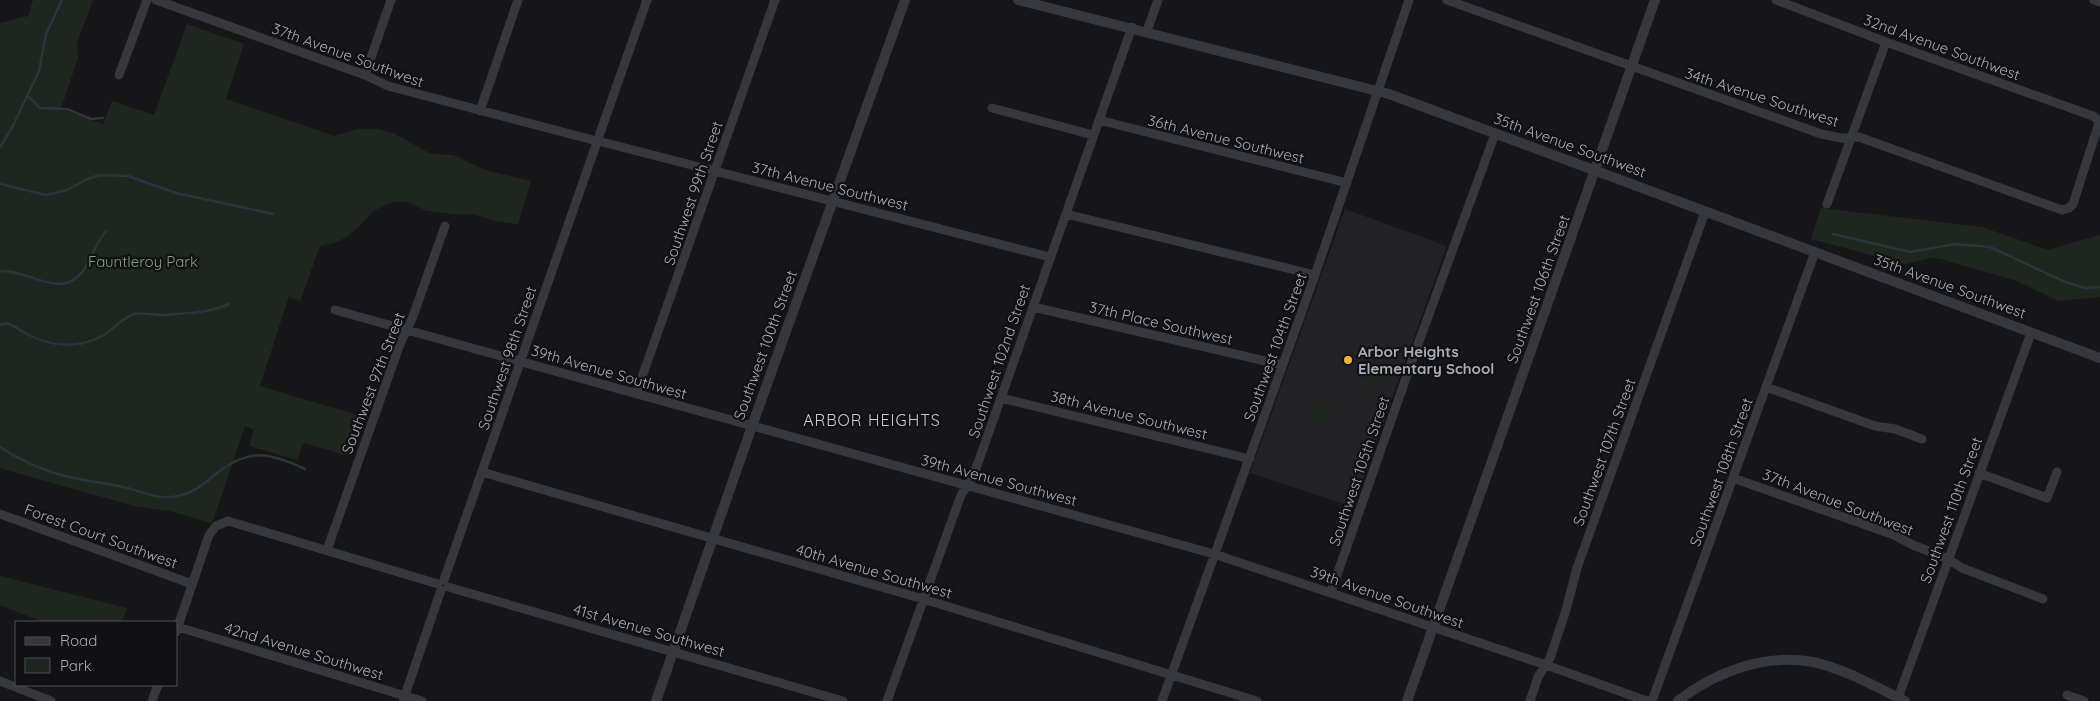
<svg xmlns="http://www.w3.org/2000/svg" width="2100" height="701" font-family="Quicksand,sans-serif">
<style>
.built{fill:#222225}
.green{fill:#1e261f}
.lines{fill:none;stroke-linecap:round;stroke-linejoin:round}
.stream{stroke:#2c353c;stroke-width:2.5}
.minor{stroke:#37383d;stroke-width:9}
.tertiary{stroke:#37383d;stroke-width:10}
.poi-dot{fill:#f2b134;stroke:#111113;stroke-width:2}
.labels{text-anchor:middle;dominant-baseline:central;stroke-width:4.5;stroke-linejoin:round;paint-order:stroke}
.street-label{font-size:15px;fill:#a8adb8;stroke:#111113}
.park-label{font-size:15px;fill:#7fa381;stroke:#111113}
.poi-label{font-size:15px;font-weight:bold;fill:#a8adb8;stroke:#111113;text-anchor:start}
.neighbourhood-label{font-size:16px;letter-spacing:1px;fill:#c9ccd4;stroke:#111113}
</style>
<rect width="100%" height="100%" fill="#161618"/>
<path class="built" d="M1345,209L1447,246L1353,507L1250,473Z"/>
<path class="green" d="M33,0H93L77,43L78,58L61,109L103,124L112,101L154,115L187,24L244,44L226,99L334,136L357,129H379L393,133L431,154L453,155L485,170L531,181L518,224L496,221L473,214H454L427,211L404,201L389,203L372,212L355,231L338,242L320,246L300,302L289,296L260,386L364,417L349,456L303,443L297,460L249,446L254,430L245,426L214,518L211,523L170,511L134,506L0,468V23L28,16Z
M1821,208L1982,227L2048,250L2100,235V297L2059,301L2014,280L1941,259L1931,258L1905,264L1811,239Z
M1365,371L1378,374L1384,378L1373,394L1367,393C1364,387 1366,381 1363,375Z
M1313,406L1337,407L1336,420L1329,421L1312,416L1311,408Z
M0,576L127,608L122,622H43L0,605Z"/>
<g class="lines">
<path class="stream" d="M29,97L40,108L67,109L91,119L103,118
M0,147L13,126L39,71L46,34L62,0
M0,184L46,195L67,190L87,179L100,175L128,176L176,193L273,214
M1833,234L1910,252L1955,244L1990,247L2063,281L2085,288L2100,287
M0,271C30,269 63,303 85,268C93,256 95,244 106,231
M0,325L7,323C14,326 20,330 27,334C52,347 79,349 104,335C114,329 124,316 135,314C145,312 156,316 166,315C188,313 209,313 229,304
M0,447C22,461 49,473 74,478C90,482 107,483 123,487C142,491 158,501 178,496C196,492 203,484 217,473C249,448 269,452 305,469"/>
<path class="minor" d="M156,0L365,75L388,86L593,140
M1447,0L1821,134L1841,138L1859,137L2062,210L2069,208L2073,204L2098,126V120L2093,116L1886,42L1776,0
M2094,0L2100,2
M1147,31L1158,0
M119,75L147,0
M365,75L391,0
M992,108L1093,135
M480,111L518,0
M1099,120L1347,183
M599,136L647,0
M602,142L1050,257
M1827,204L1886,42
M1066,214L1315,275
M1033,307L1282,365
M335,310L1214,554L1546,665L1647,701
M1766,387L1875,426L1895,429L1922,439
M636,394L775,0
M1001,398L1250,459
M482,472L923,599L1257,701
M1979,473L2047,498L2057,472
M1733,478L1894,535L1913,545L1948,559L1962,568L2043,599
M0,514L192,584
M327,550L400,344L412,319L445,226
M444,580L596,145
M448,587L843,701
M1331,592L1413,358L1495,134
M178,627L422,701
M176,632L209,535L216,526L228,521L438,584
M0,681L51,701
M2067,695L2084,701
M1898,698L2031,333
M152,701L158,685
M403,701L441,590
M887,701L961,495L973,477L1132,27
M1162,701L1315,275L1409,0
M1530,701L1538,677L1550,658L1566,610L1577,568L1705,212
M1652,701L1815,252"/>
<path class="tertiary" d="M1018,0L1389,94L2100,358
M656,701L752,426L905,0
M1407,701L1655,0
M1678,701C1715,672 1765,653 1813,662C1845,669 1876,687 1905,701"/>
</g>
<circle class="poi-dot" cx="1348" cy="360" r="5"/>
<g class="labels">
<g class="street-label">
<text transform="translate(1942 47) rotate(20)">32nd Avenue Southwest</text>
<text transform="translate(348 55) rotate(20)">37th Avenue Southwest</text>
<text transform="translate(1762 97) rotate(18)">34th Avenue Southwest</text>
<text transform="translate(1226 139) rotate(14)">36th Avenue Southwest</text>
<text transform="translate(1570 145) rotate(20)">35th Avenue Southwest</text>
<text transform="translate(830 186) rotate(14)">37th Avenue Southwest</text>
<text transform="translate(693 193) rotate(-71)">Southwest 99th Street</text>
<text transform="translate(1950 286) rotate(20)">35th Avenue Southwest</text>
<text transform="translate(1538 289) rotate(-70)">Southwest 106th Street</text>
<text transform="translate(1161 323) rotate(13)">37th Place Southwest</text>
<text transform="translate(765 345) rotate(-70)">Southwest 100th Street</text>
<text transform="translate(1275 347) rotate(-70)">Southwest 104th Street</text>
<text transform="translate(507 358) rotate(-71)">Southwest 98th Street</text>
<text transform="translate(999 361) rotate(-71)">Southwest 102nd Street</text>
<text transform="translate(609 372) rotate(16)">39th Avenue Southwest</text>
<text transform="translate(373 383) rotate(-69)">Southwest 97th Street</text>
<text transform="translate(1129 415) rotate(14)">38th Avenue Southwest</text>
<text transform="translate(1604 452) rotate(-70)">Southwest 107th Street</text>
<text transform="translate(1359 471) rotate(-71)">Southwest 105th Street</text>
<text transform="translate(1721 472) rotate(-70)">Southwest 108th Street</text>
<text transform="translate(999 480) rotate(15)">39th Avenue Southwest</text>
<text transform="translate(1838 502) rotate(21)">37th Avenue Southwest</text>
<text transform="translate(1951 510) rotate(-70)">Southwest 110th Street</text>
<text transform="translate(101 536) rotate(20)">Forest Court Southwest</text>
<text transform="translate(874 571) rotate(16)">40th Avenue Southwest</text>
<text transform="translate(1387 597) rotate(19)">39th Avenue Southwest</text>
<text transform="translate(649 630) rotate(16)">41st Avenue Southwest</text>
<text transform="translate(304 651) rotate(17)">42nd Avenue Southwest</text>
</g>
<g class="park-label">
<text x="143" y="261">Fauntleroy Park</text>
</g>
<g class="poi-label">
<text x="1358" y="351">Arbor Heights<tspan x="1358" dy="17">Elementary School</tspan></text>
</g>
<g class="neighbourhood-label">
<text x="872" y="420">ARBOR HEIGHTS</text>
</g>
</g>
<rect x="15" y="621" width="162" height="65" fill="#111113" stroke="#4d4f55"/>
<rect x="25" y="637" width="25" height="8" fill="#37383d" stroke="#4d4f55"/>
<text x="60" y="646" font-size="15" fill="#a8adb8">Road</text>
<rect x="25" y="658" width="25" height="15" fill="#1e261f" stroke="#4d4f55"/>
<text x="60" y="671" font-size="15" fill="#a8adb8">Park</text>
</svg>
